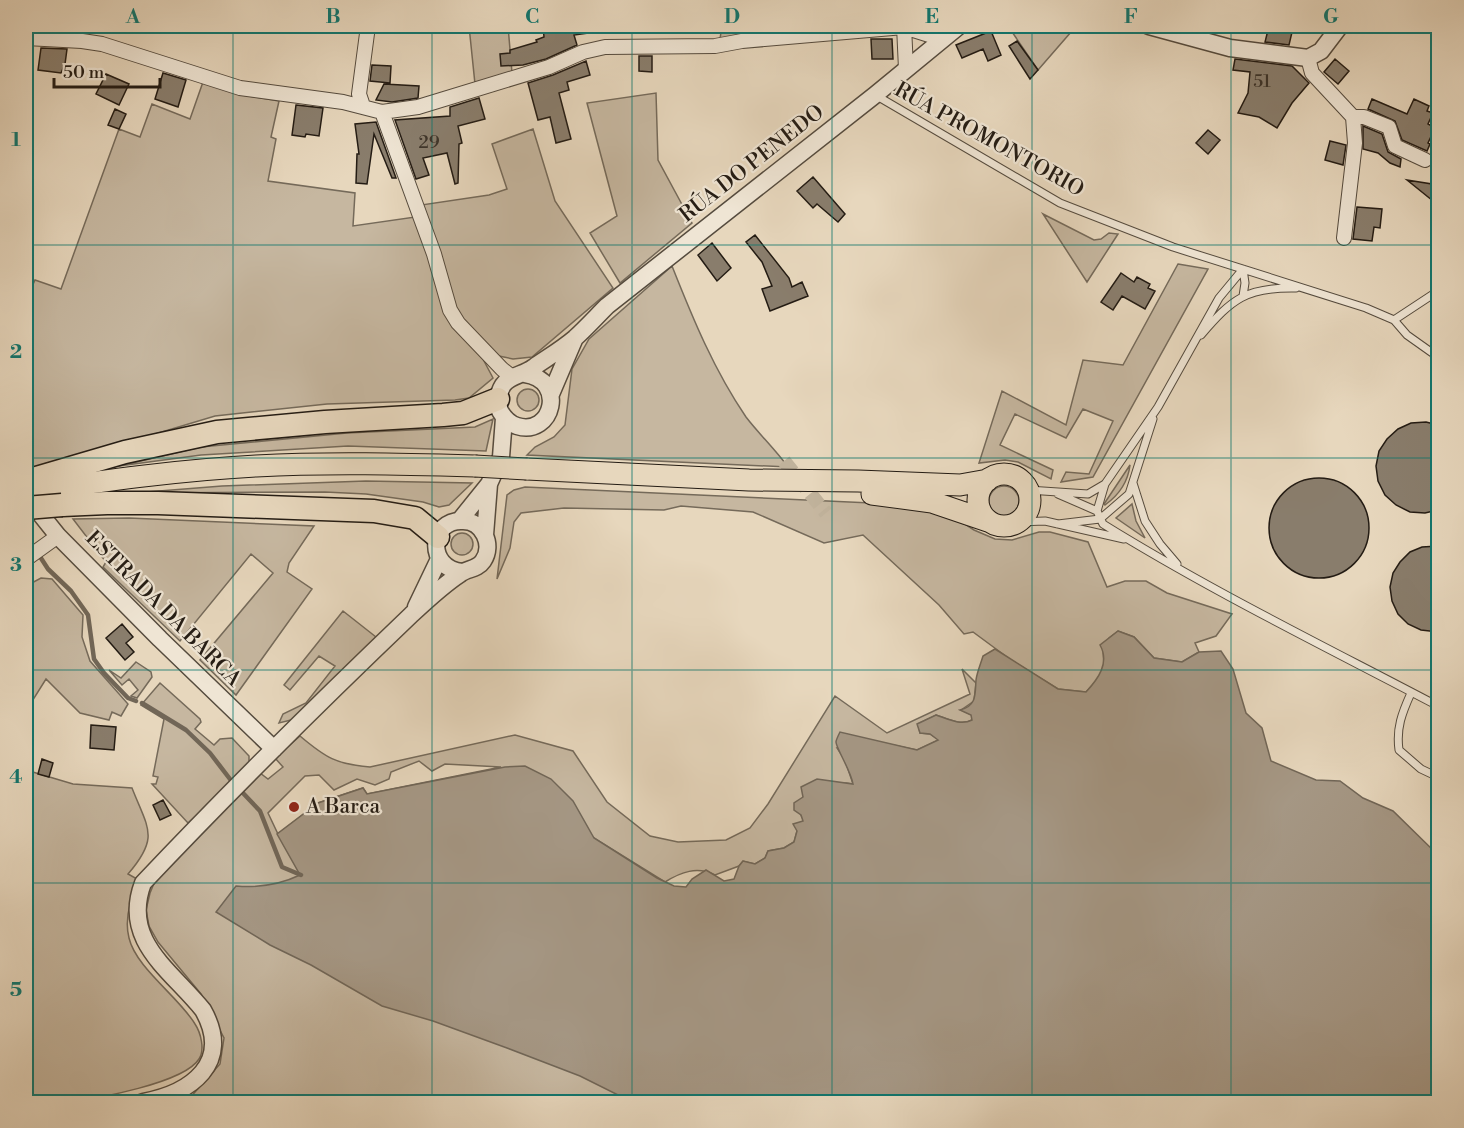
<svg xmlns="http://www.w3.org/2000/svg" width="1464" height="1128" font-family="'Libre Bodoni',serif">
<style>
.green{fill:#c6b7a0;stroke:#756a5a;stroke-width:1.5;fill-rule:evenodd}
.water{fill:#a59784;stroke:#716657;stroke-width:1.5}
.lines{fill:none;stroke-linecap:round;stroke-linejoin:round}
.stream{stroke:#716657;stroke-width:4.5}
.building{fill:#897d6c;stroke:#241c14;stroke-width:1.5}
.minor-tunnel{stroke:#c0b29b;stroke-width:14;stroke-dasharray:14 7;stroke-linecap:butt}
.service-casing{stroke:#554b3e;stroke-width:9}
.minor-casing{stroke:#554b3e;stroke-width:16}
.tertiary-casing{stroke:#554b3e;stroke-width:19}
.primary-casing{stroke:#241c14;stroke-width:23}
.trunk-casing{stroke:#241c14;stroke-width:25}
.service{stroke:#efe5d4;stroke-width:7}
.minor{stroke:#efe5d4;stroke-width:14}
.tertiary{stroke:#efe5d4;stroke-width:16}
.primary{stroke:#e7d7bd;stroke-width:21}
.trunk{stroke:#e7d7bd;stroke-width:22}
.primary-bridge-casing{stroke:#241c14;stroke-width:23;stroke-linecap:butt}
.trunk-bridge-casing{stroke:#241c14;stroke-width:25;stroke-linecap:butt}
.primary-bridge{stroke:#e7d7bd;stroke-width:21}
.trunk-bridge{stroke:#e7d7bd;stroke-width:22}
.grid{fill:none;stroke:#0f766e;stroke-width:1.5;stroke-opacity:0.55}
.poi-dot{fill:#8f2418;stroke:#efe5d4;stroke-width:2}
.labels{text-anchor:middle;dominant-baseline:central;stroke-width:4.5;stroke-linejoin:round;paint-order:stroke}
.number-label{font-size:18px;fill:#3d342a}
.street-label{font-size:21px;fill:#241c14;stroke:#efe5d4}
.poi-label{font-size:21px;fill:#241c14;stroke:#efe5d4;text-anchor:start}
.neatline{fill:none;stroke:#0f766e;stroke-width:2}
.grid-label{font-size:20px;text-anchor:middle;font-weight:bold;fill:#0f766e}
</style>
<rect width="100%" height="100%" fill="#e7d7bd"/>
<filter id="stains"><feTurbulence type="fractalNoise" baseFrequency=".00333" numOctaves="4"/><feColorMatrix values="0 0 0 0 .2 0 0 0 0 .09 0 0 0 0 .02 0 0 0 .5 -.17"/></filter>
<radialGradient id="worn" r=".72"><stop offset=".6" stop-color="#630" stop-opacity="0"/><stop offset="1" stop-color="#630" stop-opacity=".3"/></radialGradient>
<path class="green" d="M469,26H508L512,73L475,84Z
M722,26H768V34L720,39Z
M1008,26H1069L1071,32L1038,70Z
M203,82L243,95L279,101L271,137L276,139L268,181L355,193L353,226L415,217L429,257L493,378L469,398L455,400L327,404L215,416L42,468H26V300L35,280L61,289L119,129L140,137L152,104L190,119Z
M656,93L658,160L692,223L620,283L590,233L617,216L587,103Z
M533,129L555,201L613,288L532,357L513,359L499,356L462,319L455,308L421,205L489,195L507,189L492,144Z
M1043,214L1094,240L1101,239L1109,233L1118,234L1087,282Z
M1178,264L1208,269L1093,477L1061,482L1066,472L1089,474L1113,421L1083,409L1066,438L1015,414L1000,445L1053,470L1051,479L1018,462L1005,460L979,463L1002,391L1066,425L1083,360L1123,365Z
M672,266C693,319 714,370 746,417C759,434 775,449 788,467L527,455L535,447L554,437L565,425L572,369L589,339Z
M517 400a11 11 0 1 1 22 0a11 11 0 1 1-22 0Z
M493,419L486,451L348,446L201,455L119,466L201,447L347,433L475,427Z
M1130,465C1128,482 1119,495 1105,505L1104,504Z
M366,481L472,483L449,505L439,507L423,502L366,494L325,492L134,493L222,486Z
M989 501a15 15 0 1 1 30 0a15 15 0 1 1-30 0Z
M525,487L893,504L951,515L974,530L995,539L1012,540L1039,532H1050L1088,542L1107,587L1125,581H1146L1167,593L1232,614L1216,636L1195,643L1199,652L1182,662L1154,658L1134,637L1118,631L1109,638L1103,650L1104,665L1098,679L1086,692L1058,689L1011,660L973,632L964,634L939,605L863,535L824,543L753,512L681,506L664,510L564,508L521,513L514,522L510,548L497,579L507,495L514,490Z
M1132,504L1136,521L1145,538L1116,518Z
M129,518L314,526L289,563L287,572L312,589L236,695L200,660L273,573L251,554L180,641L103,567L106,562L73,519Z
M451 544a11 11 0 1 1 22 0a11 11 0 1 1-22 0Z
M41,578L52,579L83,615L82,637L90,661L128,704L121,716L112,712L109,720L80,713L46,679L26,711V586Z
M343,611L376,637L317,699L295,719L279,723L283,714L306,703L335,666L319,656L290,690L284,685Z
M136,662L151,672L152,677L137,698L131,696L138,690L129,679L122,685L109,670L121,678Z
M962,669L976,683L974,701L961,710L972,715V720C961,726 948,719 936,715L918,724L920,733L930,734L939,740L917,750L893,745L837,748L845,760L853,784L846,783L803,797L801,815L804,821L797,831L794,842L784,848L768,851L765,858L755,864L743,861L739,866L715,875C697,866 681,872 665,882L594,838L685,1102H180L187,1101L220,1064L224,1038L201,994L158,942L149,926L146,910L150,893L155,881L260,773L268,779L283,767L275,758L300,736C326,758 336,764 370,767L515,735L573,751L607,802L650,836L678,842L726,840L750,828L768,804L835,696L887,733L970,694ZM419,761L432,771L445,764L501,767L367,794L363,788L318,803L278,834L268,813L305,776L319,775L334,790L357,779L375,785L389,779L391,772Z
M160,683L200,719L201,722L195,729L214,745L220,739L232,738L249,756V764L233,783L188,823L152,784H156L158,777L153,776L164,719L141,705Z
M26,770L73,784L132,788C148,829 160,837 128,874L139,880C131,897 124,919 129,938C136,968 179,997 195,1024C201,1033 205,1050 199,1059C184,1083 96,1099 67,1102C53,1104 39,1102 26,1102Z"/>
<path class="water" d="M1118,631L1134,637L1154,658L1182,662L1199,652L1221,651L1233,669L1246,713L1262,728L1271,761L1316,780L1340,781L1363,798L1393,811L1437,854L1438,872V1102H632L580,1076L507,1048L433,1021L382,1006L311,965L270,945L216,912L236,886C259,888 279,885 300,875L277,834L318,803L363,788L367,794L505,767L525,766L551,779L573,801L594,838L657,878L674,886L686,887L692,879L706,870L724,881L734,879L739,866L743,861L755,864L765,858L768,851L784,848L794,842L797,831L793,824L803,821L801,815L794,810V803L803,797L801,787L817,779L853,784C851,771 836,748 836,742C836,740 839,734 840,732L917,750L938,740L930,734L920,733L917,724L936,715C948,719 961,726 972,720L971,715L960,710C977,706 975,694 976,680C977,672 981,663 983,656L995,649L1058,689L1086,692C1098,679 1110,663 1100,645Z"/>
<g class="lines">
<path class="stream" d="M26,535L48,569L71,591L88,615L94,659L104,673L128,698L136,701
M142,703L186,730L210,753L233,783
M242,792L260,811L282,867L301,875"/>
</g>
<path class="building" d="M543,26H594L595,32L574,35L577,45L546,59L523,65L501,66L500,54L510,53V50L537,42L536,40L544,37Z
M1269,26L1293,28L1289,45L1265,42Z
M991,31L1001,55L988,61L983,49L962,58L956,45Z
M871,39H892L893,59H872Z
M1017,41L1038,70L1030,79L1009,46Z
M41,48L67,49L65,64L61,73L38,70Z
M639,56H652V72L639,71Z
M1235,59L1292,66L1309,83L1292,103L1277,128L1259,117L1238,113L1248,93L1250,72L1233,70Z
M1335,59L1349,71L1338,84L1324,72Z
M586,61L590,75L567,82L569,90L559,93L571,139L556,143L550,117L538,120L528,83L553,75Z
M372,65L391,66L390,83L370,81Z
M163,73L186,80L178,107L155,99Z
M106,74L129,84L119,105L96,94Z
M384,84L419,86L418,98L392,102L376,100Z
M479,98L485,119L458,126L462,143L459,144L458,183L455,184L447,153L423,158L429,175L416,179L395,120L450,116V107Z
M1372,99L1407,114L1414,99L1429,106L1427,111L1433,113L1428,124L1435,128L1428,143L1430,144L1427,151L1402,140L1395,121L1368,109Z
M296,105L323,108L319,136L306,134L305,137L292,135Z
M115,109L126,114L119,129L108,125Z
M376,122L396,178H392L374,134L367,184L356,183L357,154H359L355,124Z
M1363,126L1382,134L1388,152L1401,159L1400,167L1390,163L1378,153L1363,149Z
M1208,130L1220,140L1208,154L1196,143Z
M1330,141L1346,145L1343,165L1325,160Z
M813,177L845,214L838,222L817,204L813,208L797,191Z
M1407,180L1438,185V205Z
M1357,207L1382,209L1380,228L1374,227L1372,241L1353,239Z
M755,235L789,278L792,287L802,282L808,296L770,311L762,289L772,286L762,262L746,242Z
M712,243L731,268L717,281L698,255Z
M1121,273L1134,282L1137,277L1150,284L1148,288L1155,291L1145,309L1122,296L1113,310L1101,302Z
M1426,422L1438,425V510L1425,513L1410,512L1396,505L1385,495L1378,481L1376,466L1379,451L1387,439L1398,429L1411,423Z
M1269 528a50 50 0 1 1 100 0a50 50 0 1 1-100 0Z
M1438,546V632L1421,630L1408,624L1398,614L1392,601L1390,587L1393,573L1400,562L1410,552L1422,547Z
M122,624L133,637L126,643L134,652L125,660L106,638Z
M91,725L116,727L114,750L90,748Z
M42,759L53,763L49,777L38,774Z
M163,800L171,815L160,820L153,805Z"/>
<g class="lines">
<path class="minor-tunnel" d="M784,461L826,513"/>
<g class="service-casing">
<path id="service" d="M877,96L1060,203L1173,247L1366,308L1394,320L1407,335L1438,357
M1243,296L1245,283L1243,269L1219,298L1158,407L1105,484L1097,511L1103,524C1211,591 1326,647 1438,706
M1394,320L1438,291
M1201,335C1232,299 1246,287 1296,288
M1133,483L1145,521L1160,544L1177,564
M1028,490L1088,494L1105,484
M1058,494L1097,511
M1018,522L1045,521L1124,539
M1058,524L1100,519L1129,494L1153,419
M1411,693C1402,713 1396,728 1399,750L1421,769L1438,777"/>
</g>
<g class="minor-casing">
<path id="minor" d="M904,26L906,69
M26,38L82,41L102,44L240,88L343,102L382,112L418,107L549,67L583,52L605,47L715,46L742,41L904,27L942,39
M1308,58L1312,73L1353,117L1355,143L1344,238
M363,106L359,94L368,26
M382,112L434,254L450,310L458,323L502,369L512,377
M1353,117H1364L1389,127L1395,146L1425,160
M26,559L58,536"/>
</g>
<g class="tertiary-casing">
<path id="tertiary" d="M1149,26L1230,48L1308,58L1321,51L1340,26
M525,374C567,380 553,437 517,426C510,424 504,418 500,411C497,403 498,393 503,385C510,375 524,375 534,367C547,358 562,349 575,338C586,328 596,317 607,306L875,95L959,26
M551,394L574,340
M30,501L58,536L160,639L274,749
M460,520L489,484L501,457L504,418
M485,535L489,484
M416,607L439,559
M143,1102C191,1093 233,1063 203,1010C171,970 121,941 143,883C230,791 320,702 411,615C426,601 443,585 460,574C467,568 477,570 483,561C494,545 483,521 463,521C429,519 426,568 462,572"/>
</g>
<g class="primary-casing">
<path id="primary" d="M527,469L749,480L858,481L960,485L988,480
M978 500a26 26 0 1 1 52 0a26 26 0 1 1-52 0Z
M26,492C102,481 179,470 256,466C329,462 402,464 475,466
M872,494L932,502L988,521"/>
</g>
<g class="trunk-casing">
<path id="trunk" d="M26,481L125,452L217,432L325,422L443,415L463,413L498,399
M62,505L107,503H158L374,511L415,518L438,537"/>
</g>
<use href="#service" class="service"/>
<use href="#minor" class="minor"/>
<use href="#tertiary" class="tertiary"/>
<use href="#primary" class="primary"/>
<use href="#trunk" class="trunk"/>
<g class="primary-bridge-casing">
<path id="primary-bridge" d="M475,466L527,469"/>
</g>
<g class="trunk-bridge-casing">
<path id="trunk-bridge" d="M26,508L62,505"/>
</g>
<use href="#primary-bridge" class="primary-bridge"/>
<use href="#trunk-bridge" class="trunk-bridge"/>
</g>
<path class="grid" d="M233,26V1102M432,26V1102M632,26V1102M832,26V1102M1032,26V1102M1231,26V1102M26,245H1438M26,458H1438M26,670H1438M26,883H1438"/>
<circle class="poi-dot" cx="294" cy="807" r="6"/>
<g class="labels">
<g class="number-label">
<text x="1262" y="81">51</text>
<text x="429" y="142">29</text>
</g>
<g class="street-label">
<text transform="translate(989 140) rotate(29)">RÚA PROMONTORIO</text>
<text transform="translate(752 164) rotate(-38)">RÚA DO PENEDO</text>
<text transform="translate(163 609) rotate(45)">ESTRADA DA BARCA</text>
</g>
<g class="poi-label">
<text x="306" y="807">A Barca</text>
</g>
</g>
<rect width="1464" height="1128" fill="none" stroke="#e7d7bd" stroke-width="66"/>
<path d="M54 78v9h106v-9" fill="none" stroke="#241c14" stroke-width="3"/>
<text x="63" y="78" font-size="18" fill="#241c14" stroke="#efe5d4" stroke-width="4.5" paint-order="stroke">50 m</text>
<rect x="33" y="33" width="1398" height="1062" class="neatline"/>
<g class="grid-label">
<text x="133" y="23">A</text>
<text x="333" y="23">B</text>
<text x="532" y="23">C</text>
<text x="732" y="23">D</text>
<text x="932" y="23">E</text>
<text x="1131" y="23">F</text>
<text x="1331" y="23">G</text>
<text x="16" y="146">1</text>
<text x="16" y="358">2</text>
<text x="16" y="571">3</text>
<text x="16" y="783">4</text>
<text x="16" y="996">5</text>
</g>
<rect width="100%" height="100%" filter="url(#stains)"/>
<rect width="100%" height="100%" fill="url(#worn)"/>
</svg>
